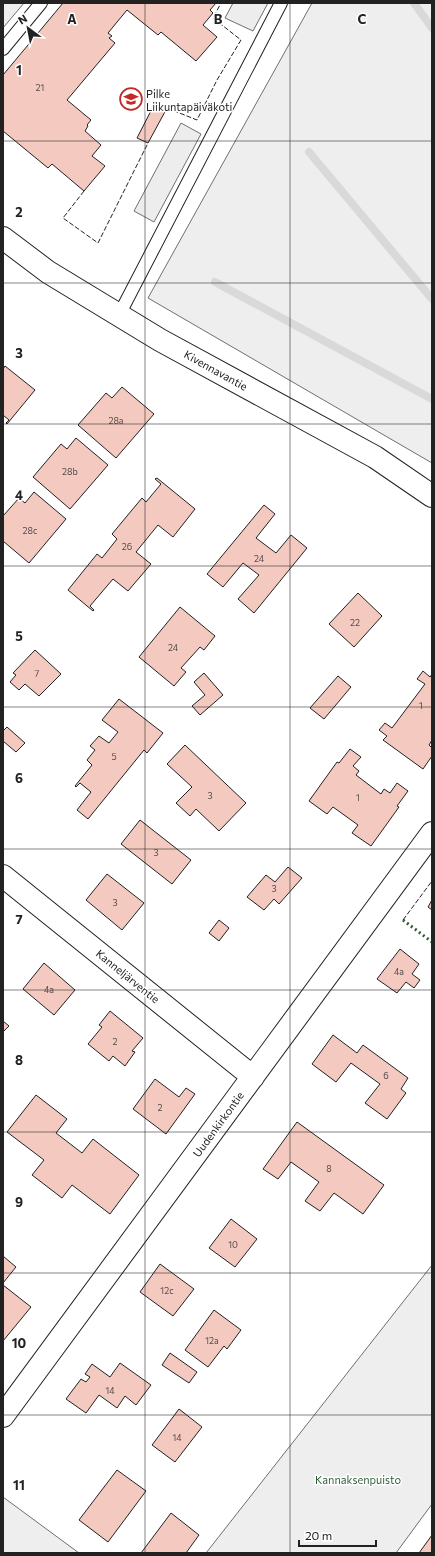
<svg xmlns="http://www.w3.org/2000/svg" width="435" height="1556" font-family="Commissioner,sans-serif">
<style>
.green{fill:#eee;stroke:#6f6f6f}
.parking{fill:#ededed;stroke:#6f6f6f}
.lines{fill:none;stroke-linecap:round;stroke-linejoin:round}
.stream{stroke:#d9d9d9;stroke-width:8}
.building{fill:#f3c9c0;stroke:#222}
.lane-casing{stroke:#222;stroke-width:14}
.street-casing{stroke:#222;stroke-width:24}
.secondary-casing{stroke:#222;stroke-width:24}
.lane{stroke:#fff;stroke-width:12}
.street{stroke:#fff;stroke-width:22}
.secondary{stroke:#fff;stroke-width:22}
.hedge{stroke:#2f5e38;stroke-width:3;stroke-dasharray:2 3;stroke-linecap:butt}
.fence{stroke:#222;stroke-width:1;stroke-dasharray:5 2;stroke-linecap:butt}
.grid{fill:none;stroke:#222;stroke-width:1;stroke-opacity:0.55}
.labels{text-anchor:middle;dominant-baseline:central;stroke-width:3;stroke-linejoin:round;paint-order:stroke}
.number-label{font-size:9px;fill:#564c4a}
.poi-label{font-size:11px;fill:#222;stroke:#fff;text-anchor:start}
.street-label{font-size:11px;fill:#222;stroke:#fff}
.park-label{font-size:11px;fill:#2f5e38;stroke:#fff}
.grid-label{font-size:13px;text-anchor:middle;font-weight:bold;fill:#222;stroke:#fff;stroke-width:3;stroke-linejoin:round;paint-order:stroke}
</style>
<rect width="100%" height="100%" fill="#fff"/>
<path class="green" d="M312,3H432V463L148,298Z
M432,1265V1504L396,1553H206Z
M3,1497L79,1553H3Z"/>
<path class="parking" d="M3,3H24L3,28Z
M233,3H268L253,31L225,18Z
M181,123L201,134L154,222L134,211Z"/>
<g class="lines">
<path class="stream" d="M414,3L432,28
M309,152L432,299
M215,282L432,399"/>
</g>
<path class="building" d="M63,3H216L210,10L213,13L203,25L217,37L196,61L161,32L158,35L127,10L108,33L112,36L109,38L115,43L67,100L91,120L87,125L88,126L85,131L101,145L92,156L105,166L84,191L52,164L48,168L3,131V75Z
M155,103L167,108L148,143L137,138Z
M5,366L35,390L7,424L6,423L9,420L3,415V369Z
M122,387L154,414L116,458L78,425L106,393L112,398Z
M76,438L108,465L70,509L33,477L61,444L67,449Z
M157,478L195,509L173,537L158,525L136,552L151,564L128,591L113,579L90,606L94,610L93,611L68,590L97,554L102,558L117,539L112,534L142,498L146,502L161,484L155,479Z
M34,492L66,519L29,563L3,541V516L19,498L25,503Z
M264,505L275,514L256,538L276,553L291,535L307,548L254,613L238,599L259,575L243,563L223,587L207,574Z
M358,593L382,616L354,647L329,624Z
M180,607L215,636L204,650L200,647L181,668L186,672L174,686L139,657Z
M35,650L61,674L39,696L25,684L19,690L10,682L16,675L13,673Z
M423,671L430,677L432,674V740L429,745L432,748V756L423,769L383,740L387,736L379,730L385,723L392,728L425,684L417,679Z
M204,673L223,695L200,715L192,706L205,695L194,682Z
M338,676L351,687L324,719L310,708Z
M119,699L163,733L147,753L144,750L88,819L77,810L91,792L80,783L76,787L75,786L92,765L87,760L95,750L90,746L99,736L109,743L118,732L102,720Z
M7,727L25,743L16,752L3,741V731Z
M185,745L246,803L219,831L196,809L190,816L176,803L192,787L167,764Z
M350,749L361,757L353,766L359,771L356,775L381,794L384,789L390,793L397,783L408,791L397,806L399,807L371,846L352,833L358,825L333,807L327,814L309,801L337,762L339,763Z
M140,820L191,860L172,884L121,844Z
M288,867L302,878L279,904L274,899L264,910L247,897L266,875L275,882Z
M107,874L144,903L122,930L86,900Z
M432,900V910L428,907Z
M219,920L229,928L219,941L209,933Z
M400,949L419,964L412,974L420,980L414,988L406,982L397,993L377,979Z
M44,963L75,990L54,1015L23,989Z
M110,1011L143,1038L132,1051L135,1052L125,1066L113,1056L109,1061L88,1044L102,1027L99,1025Z
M3,1021L9,1026L3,1032Z
M333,1035L357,1053L363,1045L408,1078L401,1089L406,1093L387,1119L365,1103L380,1084L351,1063L336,1082L312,1064Z
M155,1079L179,1097L186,1088L195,1094L166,1134L133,1109Z
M36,1095L67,1119L56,1133L82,1153L93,1139L139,1175L110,1214L72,1185L62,1198L32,1175L44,1160L7,1132Z
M297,1122L384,1185L363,1214L334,1193L320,1211L305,1201L319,1182L291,1162L278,1179L263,1169Z
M231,1219L257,1239L235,1267L209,1248Z
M3,1256L16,1267L3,1283Z
M160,1264L194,1289L173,1316L140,1292Z
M3,1285L31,1307L3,1341Z
M214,1310L241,1330L227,1349L224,1346L208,1367L185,1350Z
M170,1353L197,1372L189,1383L162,1365Z
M120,1363L151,1385L136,1405L125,1396L117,1408L99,1395L86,1413L66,1399L81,1379L86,1382L90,1377L85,1374L92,1364L110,1377Z
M179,1409L202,1427L175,1462L152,1445Z
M117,1470L146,1491L108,1542L79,1520Z
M171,1513L199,1535L186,1553H141Z
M432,1535V1553H419Z"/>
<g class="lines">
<g class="lane-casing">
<path id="lane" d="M3,49L41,3
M119,315L281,3"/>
</g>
<g class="street-casing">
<path id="street" d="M3,876L253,1077
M3,1416L432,833"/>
</g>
<g class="secondary-casing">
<path id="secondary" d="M3,238L48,272L160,340L375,457L432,496"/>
</g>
<use href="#lane" class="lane"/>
<use href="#street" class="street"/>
<use href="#secondary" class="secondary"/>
<path class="hedge" d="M403,920L432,942"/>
<path class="fence" d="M167,108L197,120L217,80L241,40L213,18L221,3
M84,191L63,218L98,243L148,143
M403,920L432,881"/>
</g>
<path class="grid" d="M145,3V1553M290,3V1553M3,141H432M3,283H432M3,424H432M3,566H432M3,707H432M3,849H432M3,990H432M3,1132H432M3,1273H432M3,1415H432"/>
<defs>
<g id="school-ring" transform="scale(1.15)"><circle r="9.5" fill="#fff" stroke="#c62828" stroke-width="1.5"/><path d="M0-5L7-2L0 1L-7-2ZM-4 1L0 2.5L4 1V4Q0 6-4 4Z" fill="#c62828"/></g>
</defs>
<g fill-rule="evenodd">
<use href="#school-ring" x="131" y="99"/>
</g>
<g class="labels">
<g class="number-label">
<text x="40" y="87">21</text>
<text x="116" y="420">28a</text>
<text x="70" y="471">28b</text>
<text x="30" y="530">28c</text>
<text x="127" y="546">26</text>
<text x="259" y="558">24</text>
<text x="355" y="622">22</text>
<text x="173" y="647">24</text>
<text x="37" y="673">7</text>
<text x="421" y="705">1</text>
<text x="114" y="756">5</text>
<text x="210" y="795">3</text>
<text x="358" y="797">1</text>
<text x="156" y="852">3</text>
<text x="274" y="888">3</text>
<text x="115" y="902">3</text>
<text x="399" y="971">4a</text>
<text x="49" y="989">4a</text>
<text x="115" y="1041">2</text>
<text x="386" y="1075">6</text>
<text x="160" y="1107">2</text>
<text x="329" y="1168">8</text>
<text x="233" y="1244">10</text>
<text x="167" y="1290">12c</text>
<text x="212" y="1340">12a</text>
<text x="110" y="1390">14</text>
<text x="177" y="1437">14</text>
</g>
<g class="poi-label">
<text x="146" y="93">Pilke<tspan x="146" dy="13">Liikuntapäiväkoti</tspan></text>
</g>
<g class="street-label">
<text transform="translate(216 370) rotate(29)">Kivennavantie</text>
<text transform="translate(128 976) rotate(39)">Kanneljärventie</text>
<text transform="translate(218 1124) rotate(-54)">Uudenkirkontie</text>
</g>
<g class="park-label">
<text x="358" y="1479">Kannaksenpuisto</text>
</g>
</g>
<g class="grid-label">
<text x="72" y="24">A</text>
<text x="218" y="24">B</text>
<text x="362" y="24">C</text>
<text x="19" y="75">1</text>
<text x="19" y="217">2</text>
<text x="19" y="358">3</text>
<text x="19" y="500">4</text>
<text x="19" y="641">5</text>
<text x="19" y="783">6</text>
<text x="19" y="924">7</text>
<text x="19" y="1065">8</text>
<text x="19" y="1207">9</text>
<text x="19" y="1348">10</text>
<text x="19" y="1490">11</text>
</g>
<rect width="435" height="1556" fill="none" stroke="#222222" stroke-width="8"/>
<g transform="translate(28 28) rotate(328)" stroke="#ffffff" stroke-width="3" paint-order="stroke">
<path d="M0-3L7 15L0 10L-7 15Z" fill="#222222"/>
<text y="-6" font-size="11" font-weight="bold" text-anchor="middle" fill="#222222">N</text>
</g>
<path d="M299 1540v6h77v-6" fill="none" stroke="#222222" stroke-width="2"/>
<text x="305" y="1540" font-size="12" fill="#222222" stroke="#ffffff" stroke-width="3" paint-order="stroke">20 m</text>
</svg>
